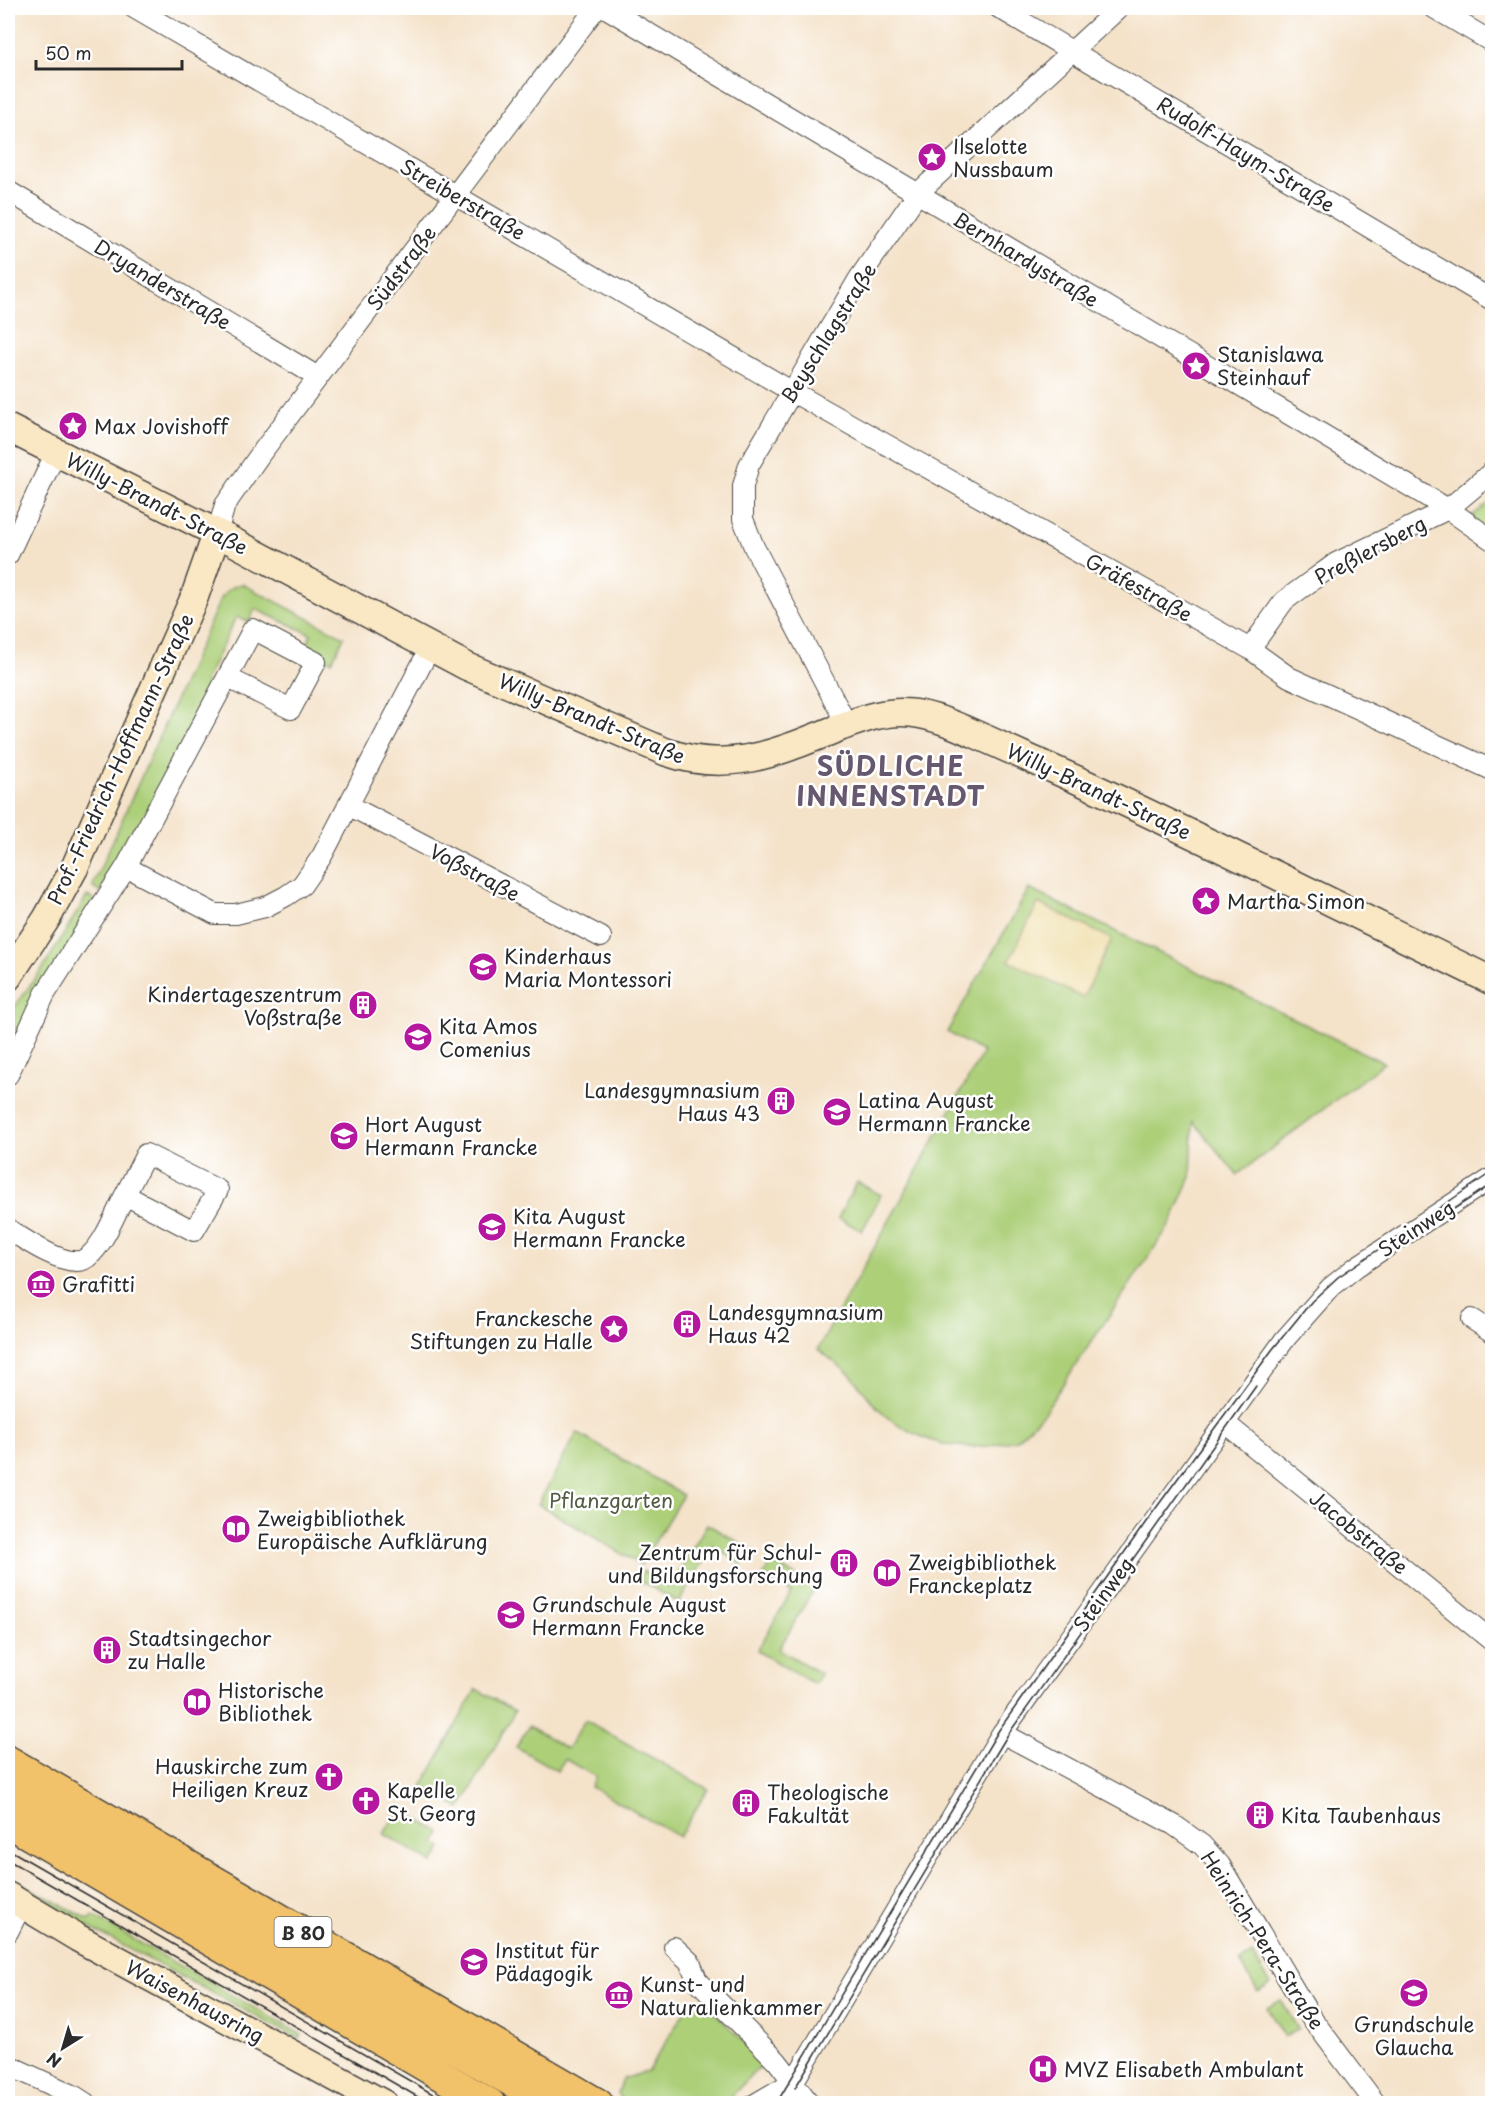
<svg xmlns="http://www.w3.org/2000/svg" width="1500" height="2111" font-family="'Playpen Sans',sans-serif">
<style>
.green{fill:#accf78;stroke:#6c7d52;stroke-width:1.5}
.sand{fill:#eeda9e;stroke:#8c8264;stroke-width:1.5}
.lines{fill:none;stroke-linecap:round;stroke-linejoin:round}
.street-casing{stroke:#494643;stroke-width:22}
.secondary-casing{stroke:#494643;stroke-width:30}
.primary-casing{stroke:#494643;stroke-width:33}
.street{stroke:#fff;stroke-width:20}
.secondary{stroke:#fae7c3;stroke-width:27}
.primary{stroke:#f2c26a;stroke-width:30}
.tram{stroke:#2b2b2b;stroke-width:1.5}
.labels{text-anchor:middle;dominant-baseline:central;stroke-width:5;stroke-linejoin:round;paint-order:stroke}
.shield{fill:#fff;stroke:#6b6b6b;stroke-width:1.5}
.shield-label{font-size:18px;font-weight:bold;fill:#2b2b2b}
.poi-label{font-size:20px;fill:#2b2b2b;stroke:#fff;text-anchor:start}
.street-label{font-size:20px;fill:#2b2b2b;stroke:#fff}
.park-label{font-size:20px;fill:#525c42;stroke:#fff}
.district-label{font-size:26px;font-weight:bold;letter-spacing:1.5px;fill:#66596f;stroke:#fff}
</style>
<rect width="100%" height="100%" fill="#fff"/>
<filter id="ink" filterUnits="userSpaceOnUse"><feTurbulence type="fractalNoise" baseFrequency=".0167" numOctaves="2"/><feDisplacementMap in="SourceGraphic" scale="12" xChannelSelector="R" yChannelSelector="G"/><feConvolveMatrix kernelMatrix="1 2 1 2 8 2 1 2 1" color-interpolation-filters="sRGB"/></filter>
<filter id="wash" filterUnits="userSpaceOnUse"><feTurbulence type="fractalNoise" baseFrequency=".008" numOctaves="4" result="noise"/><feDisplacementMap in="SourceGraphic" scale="24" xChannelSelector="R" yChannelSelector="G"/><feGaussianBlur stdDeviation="1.35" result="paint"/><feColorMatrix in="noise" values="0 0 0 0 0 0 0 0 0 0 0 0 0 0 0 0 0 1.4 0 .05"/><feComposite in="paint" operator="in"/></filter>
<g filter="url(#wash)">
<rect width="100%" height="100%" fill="#f4e2c9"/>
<path class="green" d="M1492,501V535L1468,519Z
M242,584L344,637L332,661L306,648L311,634L255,609L249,622L236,617L205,682L215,689L144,826L100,892L93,888V885L220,600C226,591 231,586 242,584Z
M1029,889L1384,1063L1237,1175L1193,1121L1191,1177L1171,1223L1043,1414L1016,1440L988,1446L969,1447L947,1445L930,1440L911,1432L888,1418L872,1402L852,1376L818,1349L983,1052L947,1032Z
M87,896L98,901L22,1030L12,1031L8,1040V1016L45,965Z
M857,1182L881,1195L862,1231L838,1218Z
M577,1433L683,1495L641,1565L538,1504Z
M707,1524L750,1549L742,1564L712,1546L679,1603L637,1579L643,1571L670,1587Z
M771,1562L815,1587L779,1649L821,1674L814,1684L757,1651L791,1592L763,1576Z
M476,1689L515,1711L460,1809L422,1787Z
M585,1720L708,1789L679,1837L591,1787L596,1777L565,1759L557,1771L516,1747L529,1726L567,1749Z
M399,1808L441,1833L435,1843L442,1848L433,1863L384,1834Z
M12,1879L90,1920L93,1916L302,2035L299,2039L88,1927Z
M1252,1954L1271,1984L1258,1992L1240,1962Z
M1281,2000L1298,2029L1285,2037L1267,2008Z
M697,2001L717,2015L764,2062L725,2103L631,2104L621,2099L618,2093L623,2079L648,2071L689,2004Z"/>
<path class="sand" d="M1038,903L1112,939L1083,998L1009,961Z"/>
</g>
<g filter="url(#ink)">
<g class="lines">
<g class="street-casing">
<path id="street" d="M134,8L791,391L1250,649L1289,677L1492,770
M606,8L1448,509L1492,540
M999,8L1492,300
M1434,8L1492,42
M8,191L318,377
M217,533L225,505L259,456L596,8
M8,555L56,452
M1250,649L1284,601L1314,579L1336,563L1448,509L1492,472
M847,725L754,547L743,519V486L749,465L858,280L917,194L1119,8
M348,805L601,937
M126,867L253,629L316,662L291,709L228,678
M8,1075L45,994L126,867L215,914H236L265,907L286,896L302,885L322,856L431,646
M146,1154L218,1190L194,1231L125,1195Z
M8,1229C23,1239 65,1267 83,1260C101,1252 116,1212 125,1195
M1472,1319L1492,1332
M1225,1423L1492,1641
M1002,1733L1174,1825L1202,1845L1220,1865L1310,2016L1376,2104
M8,1932L22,1904
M674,1947L690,1962L697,1980L777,2061L810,2104
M8,2065L73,2095L87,2104
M755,2104L794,2081
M786,2104L794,2081L1002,1733L1285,1339L1330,1288L1356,1267L1492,1178"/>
</g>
<g class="secondary-casing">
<path id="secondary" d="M8,428L217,533L466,666L666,752C732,775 780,751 841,727C863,719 887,710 911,713C937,716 961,728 984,738C1017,753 1051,768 1084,783C1221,847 1357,915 1492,981
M8,977L47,918L75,867L194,598L217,533
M8,1896L78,1938L384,2104"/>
</g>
<g class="primary-casing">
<path id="primary" d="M8,1761L598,2104
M8,1791L551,2104
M8,1822L490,2104"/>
</g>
<use href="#street" class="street"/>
<use href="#secondary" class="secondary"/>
<use href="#primary" class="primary"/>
<path class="tram" d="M1420,1231L1492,1184
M8,1849L450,2104
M8,1860L430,2104
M795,2088L1007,1736L1256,1386
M776,2104L999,1730L1148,1519L1272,1350L1312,1301L1338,1277L1492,1172"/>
</g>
</g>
<defs>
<g id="sight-disc" transform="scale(1.5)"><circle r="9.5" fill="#b5179e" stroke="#fff"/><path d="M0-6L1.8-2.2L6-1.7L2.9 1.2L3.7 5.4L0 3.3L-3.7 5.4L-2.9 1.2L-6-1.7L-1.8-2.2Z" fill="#fff"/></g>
<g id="school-disc" transform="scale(1.5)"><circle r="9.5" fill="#b5179e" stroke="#fff"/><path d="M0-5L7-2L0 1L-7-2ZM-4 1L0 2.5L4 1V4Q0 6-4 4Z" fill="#fff"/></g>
<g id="building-disc" transform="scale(1.5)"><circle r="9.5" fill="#b5179e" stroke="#fff"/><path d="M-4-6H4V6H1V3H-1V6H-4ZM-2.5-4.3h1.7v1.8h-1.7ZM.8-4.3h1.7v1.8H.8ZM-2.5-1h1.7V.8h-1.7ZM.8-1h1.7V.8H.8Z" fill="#fff"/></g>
<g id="museum-disc" transform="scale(1.5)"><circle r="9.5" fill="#b5179e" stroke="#fff"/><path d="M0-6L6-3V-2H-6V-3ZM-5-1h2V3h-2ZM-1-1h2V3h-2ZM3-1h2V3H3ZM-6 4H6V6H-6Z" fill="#fff"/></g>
<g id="library-disc" transform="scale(1.5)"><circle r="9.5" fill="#b5179e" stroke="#fff"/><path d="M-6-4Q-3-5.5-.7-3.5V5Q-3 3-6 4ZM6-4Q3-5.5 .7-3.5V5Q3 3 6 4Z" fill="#fff"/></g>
<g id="church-disc" transform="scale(1.5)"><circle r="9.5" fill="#b5179e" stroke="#fff"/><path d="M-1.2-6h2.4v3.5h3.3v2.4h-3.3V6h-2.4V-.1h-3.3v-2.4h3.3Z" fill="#fff"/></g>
<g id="university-disc" transform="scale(1.5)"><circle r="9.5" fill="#b5179e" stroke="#fff"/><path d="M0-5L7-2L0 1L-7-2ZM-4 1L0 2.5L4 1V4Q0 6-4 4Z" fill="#fff"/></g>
<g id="hospital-disc" transform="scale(1.5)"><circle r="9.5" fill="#b5179e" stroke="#fff"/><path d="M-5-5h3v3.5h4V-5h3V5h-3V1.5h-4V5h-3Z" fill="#fff"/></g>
</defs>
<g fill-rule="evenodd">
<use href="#sight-disc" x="932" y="157"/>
<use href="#sight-disc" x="1196" y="366"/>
<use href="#sight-disc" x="73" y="426"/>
<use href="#sight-disc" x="1206" y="901"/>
<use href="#school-disc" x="483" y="967"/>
<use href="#building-disc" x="363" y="1005"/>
<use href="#school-disc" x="418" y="1037"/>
<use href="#building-disc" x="781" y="1101"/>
<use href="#school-disc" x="837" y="1112"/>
<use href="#school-disc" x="344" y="1136"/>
<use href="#school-disc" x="492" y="1227"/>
<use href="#museum-disc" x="41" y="1284"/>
<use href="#building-disc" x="687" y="1324"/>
<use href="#sight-disc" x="614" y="1329"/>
<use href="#library-disc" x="236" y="1529"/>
<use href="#building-disc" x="844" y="1563"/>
<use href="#library-disc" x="887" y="1573"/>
<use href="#school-disc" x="511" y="1615"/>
<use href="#building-disc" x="107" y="1650"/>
<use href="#library-disc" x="197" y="1702"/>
<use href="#church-disc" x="329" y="1777"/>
<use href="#church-disc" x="366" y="1801"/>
<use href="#building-disc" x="746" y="1803"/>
<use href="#building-disc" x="1260" y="1815"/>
<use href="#university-disc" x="474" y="1962"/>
<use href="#school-disc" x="1414" y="1993"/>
<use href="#museum-disc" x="619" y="1995"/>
<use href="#hospital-disc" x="1043" y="2069"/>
</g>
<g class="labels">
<rect class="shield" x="274.5" y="1917" width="57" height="30" rx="4.5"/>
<g class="shield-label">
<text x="303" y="1932">B 80</text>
</g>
<g class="poi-label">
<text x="953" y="146">Ilselotte<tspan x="953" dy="23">Nussbaum</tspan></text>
<text x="1217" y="354">Stanislawa<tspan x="1217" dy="23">Steinhauf</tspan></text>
<text x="94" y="426">Max Jovishoff</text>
<text x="1227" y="901">Martha Simon</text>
<text x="504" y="956">Kinderhaus<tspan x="504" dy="23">Maria Montessori</tspan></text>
<text x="342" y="994" text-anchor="end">Kindertageszentrum<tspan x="342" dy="23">Voßstraße</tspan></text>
<text x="439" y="1026">Kita Amos<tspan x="439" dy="23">Comenius</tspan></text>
<text x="760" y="1090" text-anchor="end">Landesgymnasium<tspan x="760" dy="23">Haus 43</tspan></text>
<text x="858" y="1100">Latina August<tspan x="858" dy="23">Hermann Francke</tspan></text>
<text x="365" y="1124">Hort August<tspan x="365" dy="23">Hermann Francke</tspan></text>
<text x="513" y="1216">Kita August<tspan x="513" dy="23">Hermann Francke</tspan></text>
<text x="62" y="1284">Grafitti</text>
<text x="708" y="1312">Landesgymnasium<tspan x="708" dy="23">Haus 42</tspan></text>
<text x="593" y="1318" text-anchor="end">Franckesche<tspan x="593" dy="23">Stiftungen zu Halle</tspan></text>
<text x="257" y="1518">Zweigbibliothek<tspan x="257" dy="23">Europäische Aufklärung</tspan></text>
<text x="823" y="1552" text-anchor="end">Zentrum für Schul-<tspan x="823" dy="23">und Bildungsforschung</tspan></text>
<text x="908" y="1562">Zweigbibliothek<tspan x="908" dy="23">Franckeplatz</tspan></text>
<text x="532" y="1604">Grundschule August<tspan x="532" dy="23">Hermann Francke</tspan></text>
<text x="128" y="1638">Stadtsingechor<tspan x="128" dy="23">zu Halle</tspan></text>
<text x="218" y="1690">Historische<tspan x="218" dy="23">Bibliothek</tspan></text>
<text x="308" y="1766" text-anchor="end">Hauskirche zum<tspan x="308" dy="23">Heiligen Kreuz</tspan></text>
<text x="387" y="1790">Kapelle<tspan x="387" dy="23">St. Georg</tspan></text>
<text x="767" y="1792">Theologische<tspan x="767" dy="23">Fakultät</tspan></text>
<text x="1281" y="1815">Kita Taubenhaus</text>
<text x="495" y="1950">Institut für<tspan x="495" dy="23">Pädagogik</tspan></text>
<text x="640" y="1984">Kunst- und<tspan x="640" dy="23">Naturalienkammer</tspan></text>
<text x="1414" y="2024" text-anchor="middle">Grundschule<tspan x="1414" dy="23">Glaucha</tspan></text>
<text x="1064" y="2069">MVZ Elisabeth Ambulant</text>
</g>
<g class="street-label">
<text transform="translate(1246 154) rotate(31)">Rudolf-Haym-Straße</text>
<text transform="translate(463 199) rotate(30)">Streiberstraße</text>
<text transform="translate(1026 259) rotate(31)">Bernhardystraße</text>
<text transform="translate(401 268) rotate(-53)">Südstraße</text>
<text transform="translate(163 284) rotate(31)">Dryanderstraße</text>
<text transform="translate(828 333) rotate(-58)">Beyschlagstraße</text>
<text transform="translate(157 503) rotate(27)">Willy-Brandt-Straße</text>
<text transform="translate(1370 550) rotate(-28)">Preßlersberg</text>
<text transform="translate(1139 587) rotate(29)">Gräfestraße</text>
<text transform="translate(592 718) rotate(23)">Willy-Brandt-Straße</text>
<text transform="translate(120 759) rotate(-65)">Prof.-Friedrich-Hoffmann-Straße</text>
<text transform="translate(1099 791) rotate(25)">Willy-Brandt-Straße</text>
<text transform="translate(475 872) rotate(28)">Voßstraße</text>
<text transform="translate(1416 1228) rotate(-33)">Steinweg</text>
<text transform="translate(1359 1532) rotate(39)">Jacobstraße</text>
<text transform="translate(1103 1594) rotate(-54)">Steinweg</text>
<text transform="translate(1263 1940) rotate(57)">Heinrich-Pera-Straße</text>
<text transform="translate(195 2001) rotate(28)">Waisenhausring</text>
</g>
<g class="park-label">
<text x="611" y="1500">Pflanzgarten</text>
</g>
<g class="district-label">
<text x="891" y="765">SÜDLICHE<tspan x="891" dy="30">INNENSTADT</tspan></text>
</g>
</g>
<rect width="1500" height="2111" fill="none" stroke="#fff" stroke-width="30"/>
<g transform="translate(63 2048) rotate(217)" stroke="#ffffff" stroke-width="4.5" paint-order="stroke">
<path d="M0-4.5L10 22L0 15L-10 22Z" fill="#2b2b2b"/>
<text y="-9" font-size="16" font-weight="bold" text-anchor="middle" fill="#2b2b2b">N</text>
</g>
<path d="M36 60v9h146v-9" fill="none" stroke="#2b2b2b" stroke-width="3"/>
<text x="45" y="60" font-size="18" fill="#2b2b2b" stroke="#ffffff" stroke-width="4.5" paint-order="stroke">50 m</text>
</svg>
